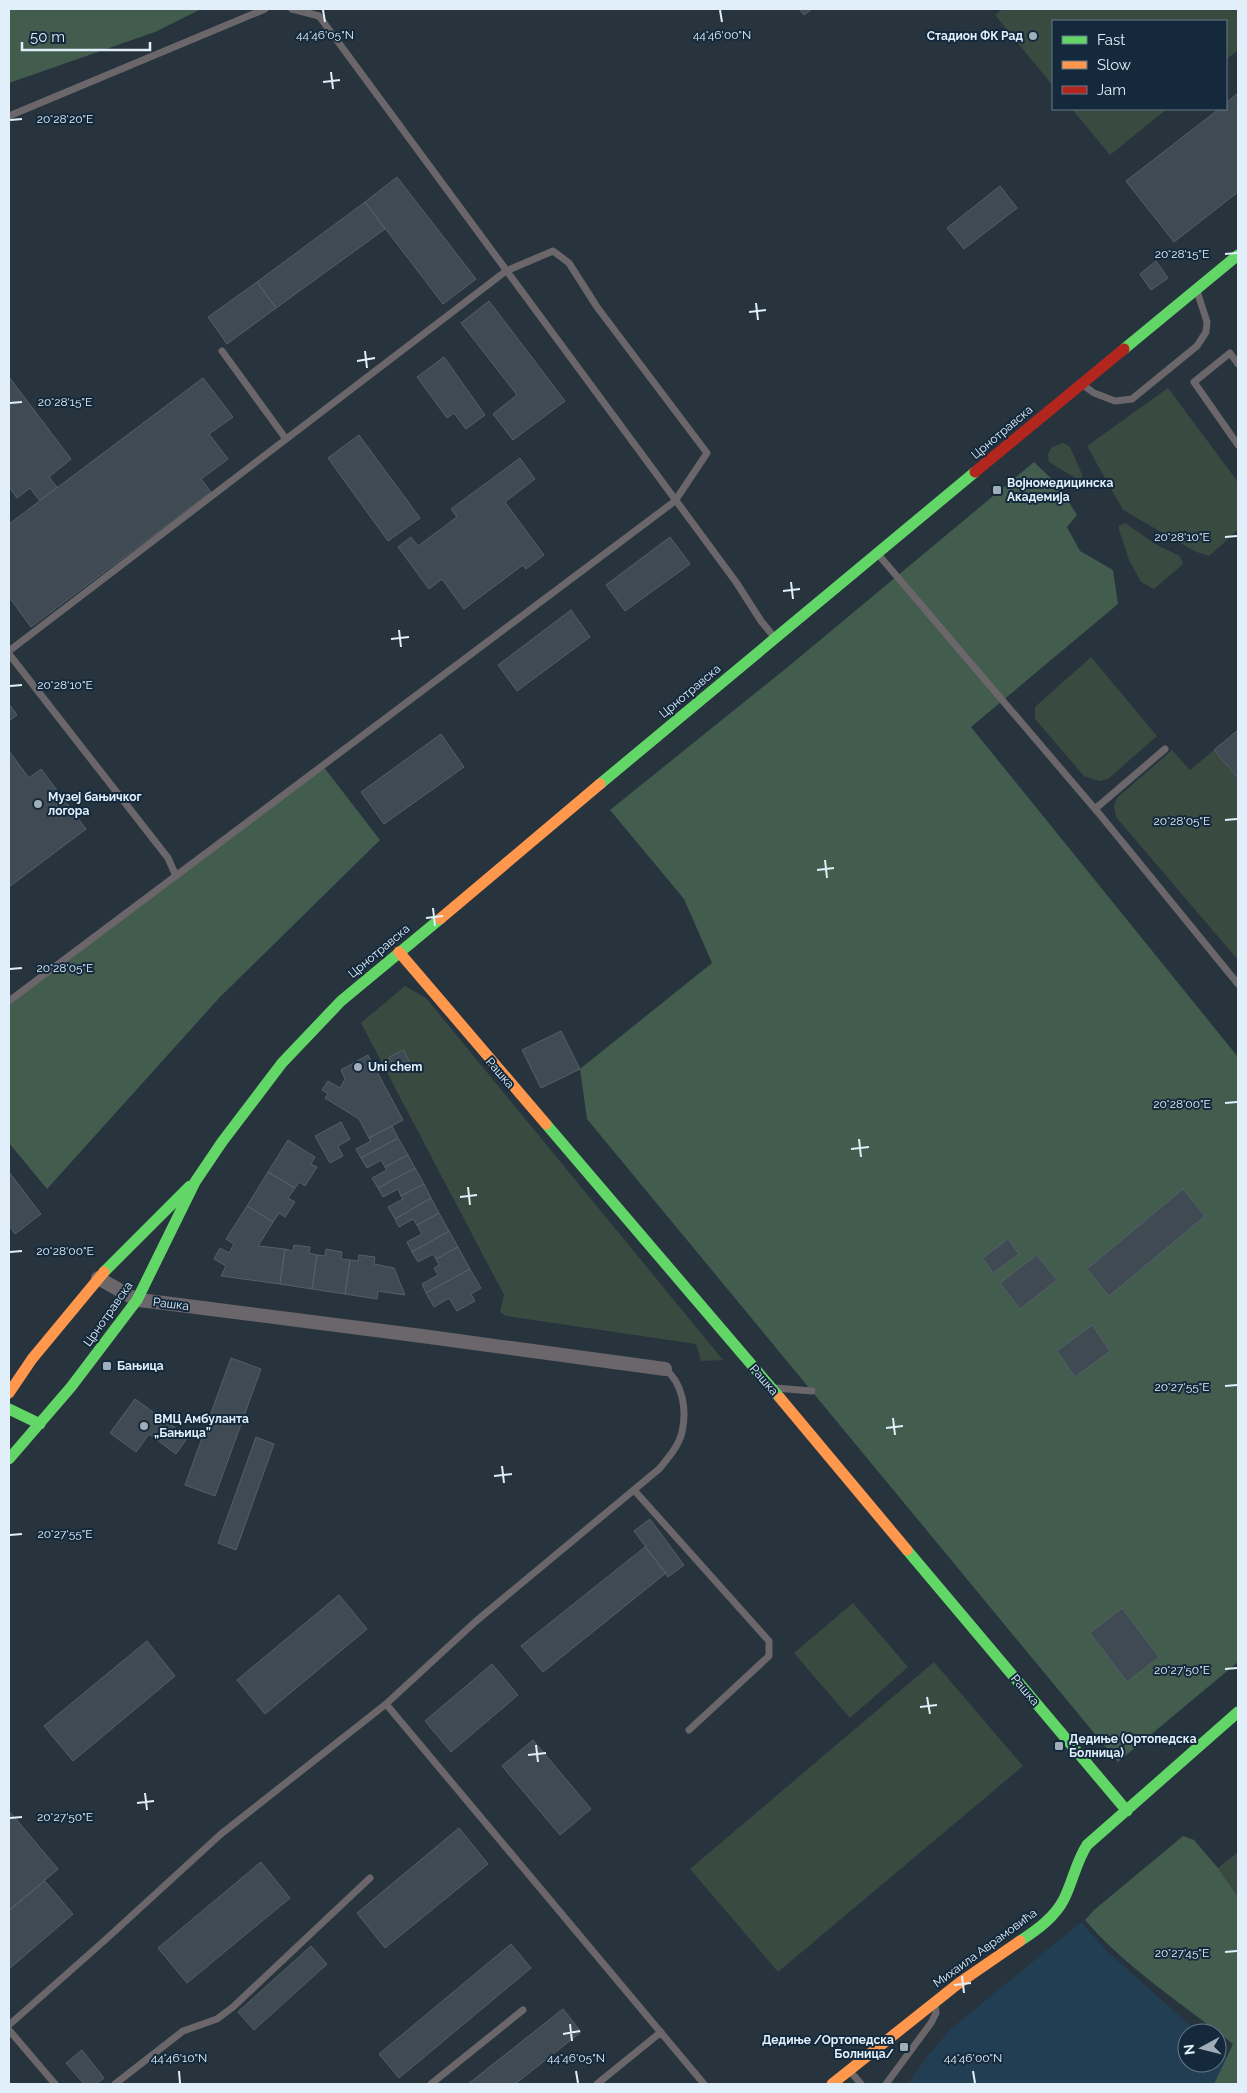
<svg xmlns="http://www.w3.org/2000/svg" width="1247" height="2093" font-family="Raleway,sans-serif">
<style>
.built{fill:#223e53}
.green{fill:#394a41}
.forest{fill:#425c4e}
.building{fill:#404a53;stroke:#555f68}
.lines{fill:none;stroke-linecap:round;stroke-linejoin:round}
.lane{stroke:#6b6669;stroke-width:7}
.street{stroke:#6b6669;stroke-width:14}
.fast{stroke:#63d668;stroke-width:11}
.slow{stroke:#ff974d;stroke-width:11}
.jam{stroke:#b3261e;stroke-width:11}
.ticks{fill:none;stroke:#e1effb;stroke-width:2}
.poi-dot{fill:#a0aeb9;stroke:#142a3c;stroke-width:2}
.labels{text-anchor:middle;dominant-baseline:central;stroke-width:4;stroke-linejoin:round;paint-order:stroke}
.poi-label{font-size:12px;font-weight:bold;fill:#e1effb;stroke:#142a3c;text-anchor:start}
.street-label{font-size:12px;fill:#e1effb;stroke:#142a3c}
.ticks-label{font-size:12px;text-anchor:middle;fill:#e1effb;stroke:#142a3c;stroke-width:4;stroke-linejoin:round;paint-order:stroke}
</style>
<rect width="100%" height="100%" fill="#27343e"/>
<path class="built" d="M1081,1922L1107,1951L1198,2033H1187V2063H1217V2049L1238,2067V2084H911L908,2083L929,2054L951,2029Z"/>
<path class="green" d="M1002,9H1238V50L1226,60V21H1053V86L995,15Z
M1072,109H1167L1110,155Z
M1168,388L1238,482V530L1209,556L1194,551L1123,510L1087,446Z
M1063,443L1070,447L1082,474V478L1079,480L1049,462L1048,454L1052,447Z
M1125,523L1157,545L1180,556L1183,564L1154,589L1141,582L1129,560L1119,530V526Z
M1091,657L1157,736L1108,779L1099,781L1084,776L1035,719V707Z
M1172,750L1190,770L1214,750L1238,778V960L1116,817L1114,806L1117,798Z
M405,986L426,998L723,1360L701,1361L696,1344L506,1316L500,1312L504,1295L361,1023Z
M853,1603L908,1667L850,1718L794,1653Z
M934,1662L1023,1766L778,1972L690,1869Z
M1238,1852V1897L1218,1868Z"/>
<path class="forest" d="M9,9H201L155,32L9,83Z
M1034,462L1059,486L1077,515L1067,527L1080,551L1113,570L1118,604L971,727L1238,1057V1662L1118,1762L587,1119L580,1069L712,963L684,899L610,810L789,666Z
M323,766L380,840L220,997L47,1189L9,1143V1001Z
M1183,1836L1194,1840L1218,1868L1238,1897V2084H1214L1233,2044C1185,2006 1124,1966 1085,1920L1094,1910Z"/>
<path class="building" d="M799,9H812L804,15Z
M1238,93V192L1174,242L1126,181L1219,109H1226V103Z
M397,177L476,279L443,304L365,202Z
M1000,186L1017,208L964,249L947,228Z
M365,202L385,229L276,308L257,282Z
M1156,261L1168,278L1151,290L1140,274Z
M257,282L276,308L227,344L208,317Z
M489,301L565,401L513,440L493,414L517,395L461,323Z
M444,357L485,415L466,429L454,413L447,418L417,377Z
M9,377L71,459L49,477L57,487L40,501L30,488L17,498L9,487Z
M203,378L233,417L209,434L228,459L201,479L211,492L31,627L9,597V524Z
M359,435L420,518L388,541L328,458Z
M520,458L535,479L505,502L544,555L526,569L523,565L464,609L442,579L429,589L398,547L411,537L418,546L457,517L451,509Z
M670,537L690,564L625,611L606,585Z
M571,610L590,637L517,691L498,665Z
M9,704L17,715L9,721Z
M1238,730V778L1214,750Z
M441,734L464,767L384,824L361,792Z
M9,751L29,778L41,769L86,829L9,887Z
M561,1031L580,1069L541,1088L522,1050Z
M404,1050L409,1061L395,1068L389,1057Z
M368,1055L403,1120L369,1138L359,1119L325,1098L328,1094L322,1090L328,1081L340,1088L345,1079L341,1070Z
M341,1122L350,1139L338,1146L343,1156L330,1163L315,1136Z
M392,1126L398,1138L361,1158L356,1149L371,1141L369,1138Z
M398,1138L408,1155L385,1167L381,1160L367,1168L361,1158Z
M288,1140L315,1157L311,1164L317,1167L305,1186L299,1182L295,1188L268,1172Z
M408,1155L415,1168L378,1188L372,1178L387,1170L385,1167Z
M415,1168L424,1184L401,1196L398,1189L383,1197L378,1188Z
M9,1172L41,1214L15,1234L9,1225Z
M268,1172L295,1188L288,1198L295,1202L285,1217L279,1213L273,1222L247,1206Z
M424,1184L431,1198L395,1219L388,1207L403,1199L401,1196Z
M1183,1189L1205,1216L1109,1296L1087,1269Z
M431,1198L439,1213L417,1225L413,1219L399,1227L395,1219Z
M247,1206L273,1222L258,1246L285,1249L280,1284L221,1276L226,1266L214,1259L220,1248L229,1253L234,1244L226,1239Z
M439,1213L449,1231L412,1252L407,1242L422,1234L417,1225Z
M449,1231L458,1247L436,1259L433,1254L418,1262L412,1252Z
M1008,1239L1019,1254L993,1273L983,1258Z
M294,1245L310,1247L309,1253L317,1255L312,1289L280,1284L285,1249L293,1251Z
M458,1247L470,1269L426,1293L422,1284L438,1275L434,1268L439,1265L436,1259Z
M326,1249L342,1252L341,1259L350,1260L345,1294L312,1289L317,1255L325,1256Z
M359,1255L375,1257L374,1264L394,1268L405,1295L378,1291L377,1299L345,1294L350,1260L358,1261Z
M1037,1255L1057,1280L1020,1309L1000,1283Z
M470,1269L481,1288L471,1294L475,1301L457,1311L449,1298L434,1307L426,1293Z
M1092,1325L1110,1351L1075,1377L1057,1351Z
M231,1358L261,1369L215,1496L185,1485Z
M135,1399L188,1437L176,1454L149,1434L136,1452L110,1433Z
M256,1437L274,1444L236,1550L218,1543Z
M650,1519L684,1565L668,1577L634,1531Z
M645,1547L666,1573L543,1672L521,1646Z
M339,1595L367,1629L265,1714L237,1680Z
M1122,1608L1159,1657L1127,1682L1090,1633Z
M147,1641L175,1676L73,1761L44,1726Z
M492,1664L518,1695L451,1752L425,1721Z
M533,1740L591,1809L560,1835L502,1766Z
M9,1811L58,1869L9,1910Z
M459,1828L488,1864L385,1948L357,1913Z
M261,1862L290,1898L187,1983L158,1948Z
M45,1881L73,1914L9,1969V1911Z
M511,1944L531,1968L399,2078L379,2054Z
M311,1946L327,1964L254,2030L238,2012Z
M563,2009L581,2032L515,2084H468Z
M82,2050L104,2078L96,2084H84L66,2063Z"/>
<g class="lines">
<path class="lane" d="M292,9L319,16L736,582L761,621L775,638
M9,116L265,9
M222,351L286,439
M1238,364L1230,353L1194,382L1238,445
M1083,385L1094,393L1115,401L1132,399L1197,346L1206,332L1207,322L1197,291
M877,553L1101,816L1238,984
M9,651L506,271L553,251L569,263L597,307L707,453L675,501L9,1001
M9,654L168,858L176,876
M1095,809L1165,749
M775,1388L812,1391
M634,1490L769,1641V1656L689,1730
M386,1704L704,2084
M9,2025L104,1941L221,1834L386,1704L475,1622L659,1469C668,1458 679,1446 682,1432C687,1410 683,1383 665,1369
M9,2030L55,2084
M850,2071L861,2084
M115,2084L183,2031L217,2019L233,2007L370,1878
M431,2084L523,2010
M597,2084L661,2032
M886,2084L931,2023L936,2013L935,2005"/>
<path class="street" d="M98,1278L137,1300L148,1301L422,1336L665,1369"/>
<path class="fast" d="M1124,349L1238,255
M600,784L975,472
M546,1124L780,1398
M104,1272L190,1186
M9,1409L40,1424
M9,1459L71,1387L137,1300L195,1182L222,1142L282,1063L341,1001L440,919
M907,1550L1127,1811
M1020,1941C1037,1930 1055,1917 1064,1899C1073,1881 1076,1862 1087,1845L1238,1712"/>
<path class="slow" d="M440,919L600,784
M399,952L546,1124
M9,1393L32,1359L104,1272
M780,1398L907,1550
M832,2084L959,1983L1020,1941"/>
<path class="jam" d="M975,472L1124,349"/>
</g>
<path class="ticks" d="M323,10L325,22M720,10L722,22M331,72L333,89M323,82L340,80M10,120L22,119M1225,254L1237,253M756,303L758,320M749,312L766,310M365,351L367,368M357,361L375,358M10,403L22,402M1225,537L1237,536M791,582L793,599M783,591L800,589M399,630L401,647M391,639L409,637M10,686L22,685M1225,820L1237,819M825,860L827,878M817,870L834,868M433,908L435,926M426,918L443,916M10,969L22,968M1225,1103L1237,1102M859,1139L861,1157M851,1149L869,1147M468,1187L470,1205M460,1197L477,1195M10,1252L22,1251M1225,1386L1237,1385M893,1418L895,1435M886,1428L903,1426M502,1466L504,1483M494,1476L512,1474M10,1535L22,1534M1225,1669L1237,1668M927,1697L930,1714M920,1707L937,1705M536,1745L538,1762M528,1755L546,1753M145,1793L147,1810M137,1803L154,1801M10,1818L22,1817M1225,1952L1237,1951M962,1976L964,1993M954,1985L971,1983M570,2024L572,2041M563,2034L580,2031M179,2071L180,2083M576,2071L578,2083M973,2071L975,2083"/>
<g class="poi-dot">
<circle cx="1033" cy="36" r="5"/>
<rect x="992" y="485" width="10" height="10" rx="2.5"/>
<circle cx="38" cy="804" r="5"/>
<circle cx="358" cy="1067" r="5"/>
<rect x="102" y="1361" width="10" height="10" rx="2.5"/>
<circle cx="144" cy="1426" r="5"/>
<rect x="1054" y="1741" width="10" height="10" rx="2.5"/>
<rect x="899" y="2042" width="10" height="10" rx="2.5"/>
</g>
<g class="labels">
<g class="poi-label">
<text x="1023" y="36" text-anchor="end">Стадион ФК Рад</text>
<text x="1007" y="483">Војномедицинска<tspan x="1007" dy="14">Академија</tspan></text>
<text x="48" y="797">Музеј бањичког<tspan x="48" dy="14">логора</tspan></text>
<text x="368" y="1067">Uni chem</text>
<text x="117" y="1366">Бањица</text>
<text x="154" y="1419">ВМЦ Амбуланта<tspan x="154" dy="14">„Бањица”</tspan></text>
<text x="1069" y="1739">Дедиње (Ортопедска<tspan x="1069" dy="14">Болница)</tspan></text>
<text x="894" y="2040" text-anchor="end">Дедиње /Ортопедска<tspan x="894" dy="14">Болница/</tspan></text>
</g>
<g class="street-label">
<text transform="translate(1002 432) rotate(-40)">Црнотравска</text>
<text transform="translate(690 691) rotate(-40)">Црнотравска</text>
<text transform="translate(379 951) rotate(-40)">Црнотравска</text>
<text transform="translate(500 1073) rotate(49)">Рашка</text>
<text transform="translate(171 1304) rotate(7)">Рашка</text>
<text transform="translate(108 1314) rotate(-55)">Црнотравска</text>
<text transform="translate(764 1380) rotate(49)">Рашка</text>
<text transform="translate(1025 1690) rotate(50)">Рашка</text>
<text transform="translate(985 1948) rotate(-36)">Михаила Аврамовића</text>
</g>
</g>
<g class="ticks-label">
<text x="325" y="39">44°46'05"N</text>
<text x="722" y="39">44°46'00"N</text>
<text x="65" y="123">20°28'20"E</text>
<text x="1182" y="258">20°28'15"E</text>
<text x="65" y="406">20°28'15"E</text>
<text x="1182" y="541">20°28'10"E</text>
<text x="65" y="689">20°28'10"E</text>
<text x="1182" y="825">20°28'05"E</text>
<text x="65" y="972">20°28'05"E</text>
<text x="1182" y="1108">20°28'00"E</text>
<text x="65" y="1255">20°28'00"E</text>
<text x="1182" y="1391">20°27'55"E</text>
<text x="65" y="1538">20°27'55"E</text>
<text x="1182" y="1674">20°27'50"E</text>
<text x="65" y="1821">20°27'50"E</text>
<text x="1182" y="1957">20°27'45"E</text>
<text x="179" y="2062">44°46'10"N</text>
<text x="576" y="2062">44°46'05"N</text>
<text x="973" y="2062">44°46'00"N</text>
</g>
<rect width="1247" height="2093" fill="none" stroke="#e1effb" stroke-width="20"/>
<rect x="1052" y="20" width="175" height="90" fill="#142a3c" stroke="#667988"/>
<rect x="1062" y="36" width="25" height="8" fill="#63d668" stroke="#667988"/>
<text x="1097" y="45" font-size="15" fill="#e1effb">Fast</text>
<rect x="1062" y="61" width="25" height="8" fill="#ff974d" stroke="#667988"/>
<text x="1097" y="70" font-size="15" fill="#e1effb">Slow</text>
<rect x="1062" y="86" width="25" height="8" fill="#b3261e" stroke="#667988"/>
<text x="1097" y="95" font-size="15" fill="#e1effb">Jam</text>
<g transform="translate(1202 2048) rotate(263)"><circle r="24" fill="#142a3c" stroke="#667988"/>
<path d="M0-4L9 19L0 12L-9 19Z" fill="#a0aeb9"/>
<text y="-8" font-size="14" font-weight="bold" text-anchor="middle" fill="#e1effb">N</text>
</g>
<path d="M22 42v8h128v-8" fill="none" stroke="#e1effb" stroke-width="2.5"/>
<text x="30" y="42" font-size="15" fill="#e1effb" stroke="#142a3c" stroke-width="4" paint-order="stroke">50 m</text>
</svg>
